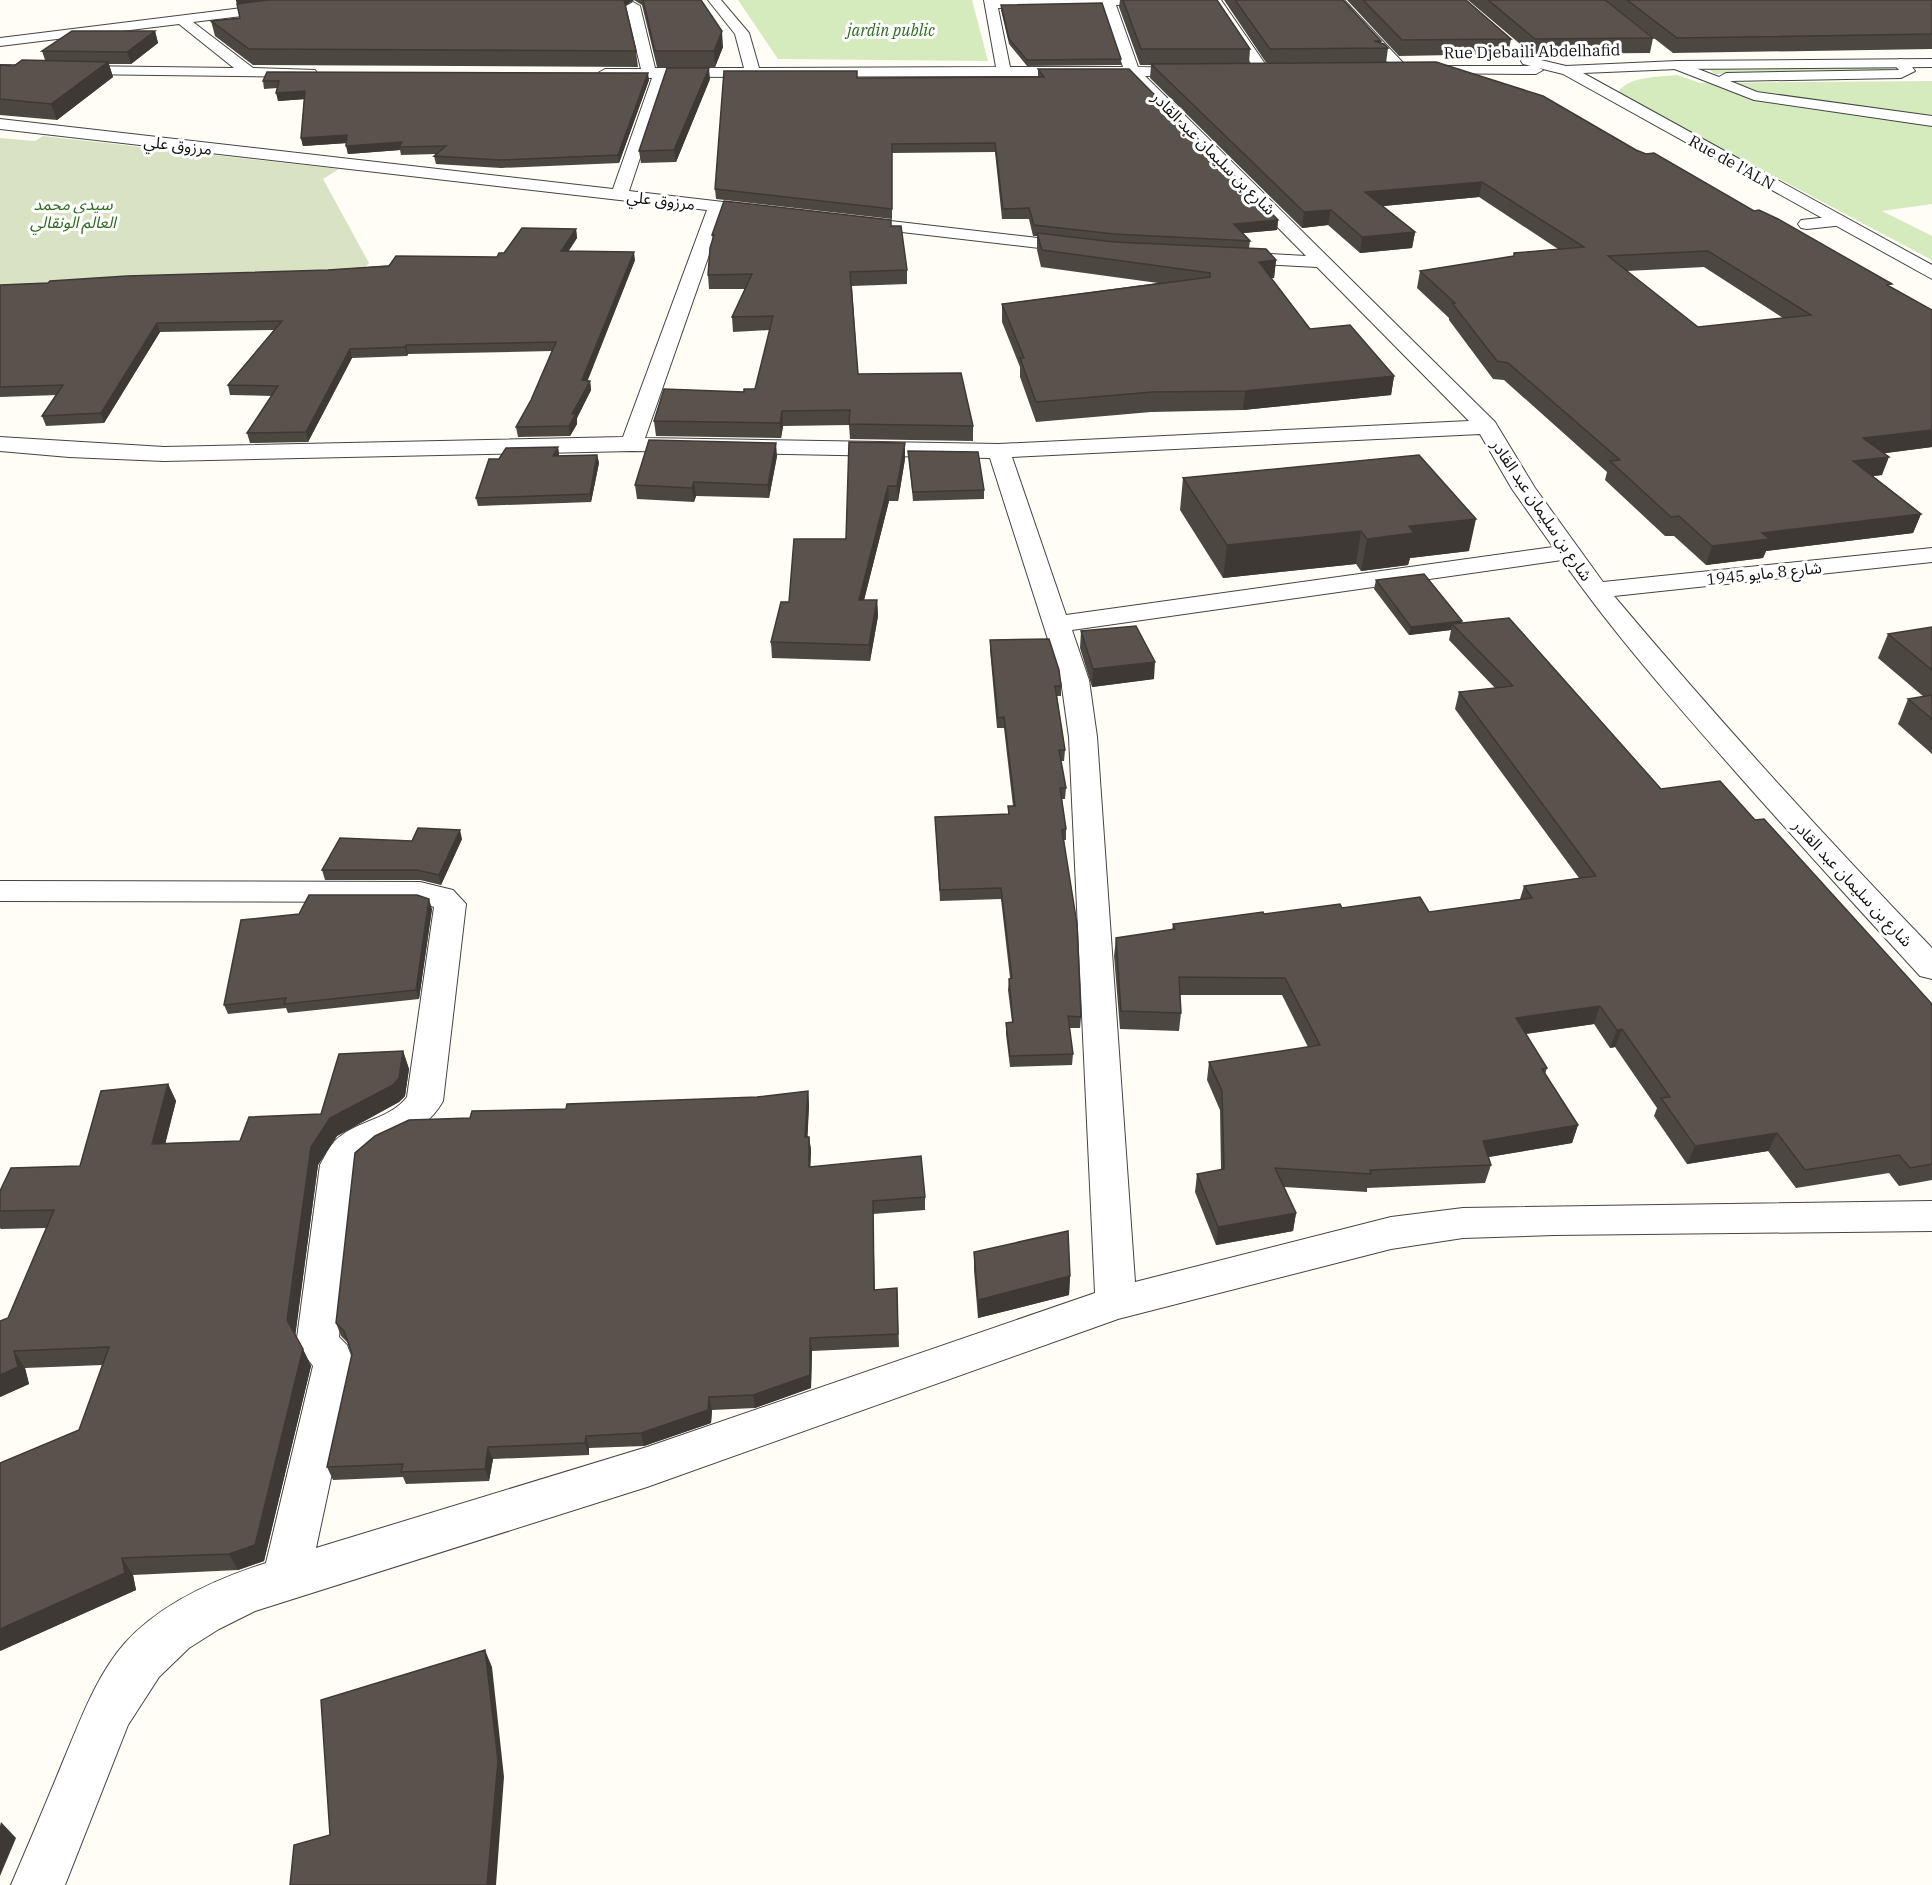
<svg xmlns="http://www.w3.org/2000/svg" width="1932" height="1885" font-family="'IBM Plex Serif','Noto Sans Arabic',serif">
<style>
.green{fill:#d5ebbd}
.cemetery{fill:#d9e3c4}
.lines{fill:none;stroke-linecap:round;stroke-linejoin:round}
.minor-casing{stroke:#444;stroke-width:2}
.tertiary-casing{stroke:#444;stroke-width:2}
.minor{fill:#fff;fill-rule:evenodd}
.tertiary{fill:#fff;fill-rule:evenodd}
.wall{fill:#4d4742;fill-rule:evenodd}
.shaded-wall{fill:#3f3936}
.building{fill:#5a524d;stroke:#3f3936;stroke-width:1.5;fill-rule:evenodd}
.labels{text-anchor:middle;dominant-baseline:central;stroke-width:6;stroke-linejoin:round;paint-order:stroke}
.far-park-label{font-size:16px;font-style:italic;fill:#2f6b1f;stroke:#fff}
.far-street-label{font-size:16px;fill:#111;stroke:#fff}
</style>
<rect width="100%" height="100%" fill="#fffdf5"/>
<path class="green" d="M738,0H972L988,61L778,59Z
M1894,67L1901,72L1715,74L1709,69Z
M1677,75L1700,83L1932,81V204L1882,211L1932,236V260L1617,93C1628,76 1659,77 1677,75Z"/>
<path class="cemetery" d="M43,136L339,169L323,179L369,263L359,275L0,289V138L35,141Z"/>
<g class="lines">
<g class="minor-casing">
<path id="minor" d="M307,0H344L338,4L193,22L253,68L315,70L317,73L310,77L0,73V65L234,68L179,24L0,46V38Z
M708,0H721L749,33L759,68L996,67L984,0H1186L1180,4L1116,5L1138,67L1200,68L1202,71L1195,75L1145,76L1495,422L1535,488L1603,582L1932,548V562L1614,596C1716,717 1822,834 1932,948V979L1920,976C1857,908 1795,839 1733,769C1674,702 1614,634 1562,560L1072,630L1089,680L1097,737L1135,1282L1391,1217L1463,1208L1932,1201V1231L1554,1235L1463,1238L1391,1249L1118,1319L647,1487L255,1611L219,1629L189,1648L159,1677L128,1725L65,1885H11C29,1843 47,1801 64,1759C81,1719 96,1676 125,1643C161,1603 216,1579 266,1563L313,1366L307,1358L297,1338L320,1165C326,1154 331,1142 342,1135C362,1120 391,1118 407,1097L434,907L420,902L0,901V881L420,882L453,890L466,904L443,1101C420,1142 382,1134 358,1165L339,1337L347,1345L355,1366L316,1548L647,1447L1095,1293L1069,737L1061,680L990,458L632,451L164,461L69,457L0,451V437L164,447L623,437L707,210L0,129V119L613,189L652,78L605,77L598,73L605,69H641L626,6L633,2L640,6L655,68H744L735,34ZM1103,6L1123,67H1010L998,8ZM999,76H1128L1306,256L1232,252L1225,254L1223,258L1225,262L1317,267L1469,421L999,444L645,438L724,212L766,217L772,216L775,212L772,208L766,207L629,191L667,77ZM1480,434L1512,489L1553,547L1066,615L1012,457Z
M1209,0H1221L1270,71L1268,74H1258Z
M1331,0H1344L1407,67L1409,70L1407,73H1397Z
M1900,59C1907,60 1911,65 1915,71L1901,78L1730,81L1757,92L1932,116V126L1754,100L1672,68L1670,65L1677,61L1719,77L1726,73L1899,70L1893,63Z
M1418,66H1536L1543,70L1536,74L1413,73L1411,70L1413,67Z
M1838,216L1844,217L1847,221L1844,225L1807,229L1801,228L1798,224L1801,220Z
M856,217L1082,243L1088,244L1091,248L1088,252L1082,253L850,226L847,222L850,218Z"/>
</g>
<g class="tertiary-casing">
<path id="tertiary" d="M1528,57L1566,66L1677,61L1932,59V67L1677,69L1583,73L1932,265V279L1563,74L1523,64L1521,61L1523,58Z"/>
</g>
<use href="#minor" class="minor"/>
<use href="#tertiary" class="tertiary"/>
</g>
<path class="wall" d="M236,0H701L723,47L715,67H657L642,5L634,0L625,6L636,51L638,67L253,65L215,36L211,21L240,18Z
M1120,0H1123L1250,49L1249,64H1267L1224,0H1343L1381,41V43L1388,48L1386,63L1636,150L1754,211L1891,287L1932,447L1884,453L1882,475L1873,476L1921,514L1913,533L1766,551L1763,558L1706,565L1674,536H1665L1605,480L1607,472L1504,380L1493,379L1449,320V318L1417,288L1420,271L1514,256V253L1558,249L1479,197L1382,206L1415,232L1412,248L1360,253L1328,225L1302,228L1150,78L1151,65H1140L1119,7ZM1704,267L1783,318L1698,327L1627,271Z
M1347,0H1466L1511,39L1508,54L1399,56Z
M1468,0H1932V49L1673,53L1605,0L1653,38L1650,53L1532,54Z
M1001,5L1121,59V65L1027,66L1009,44L1001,10Z
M155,31L158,43L131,64H109L113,77L57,120L0,115V65L14,66L45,60L42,51Z
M1038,69L1278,220L1277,230L1243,233L1250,241L1249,248L1276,260L1274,278H1271L1310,329L1394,376L1391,395L1243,410L1151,412L1036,422L1020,377V367L1002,322V304L1158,283L1041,267L1037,250V236H1033L1029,219H1002L995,152L892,153V219L716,199L715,189L857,71V78L1038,77Z
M267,72L649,80L619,163L501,168L436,164L434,156L436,154L401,155L400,150L348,154L346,143L303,146L301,138L304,99L278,101L277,88L264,89L263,81Z
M710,79L676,162L641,163L639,151Z
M892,226L907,270V284L852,286L858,374L973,426V441L850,439L849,425L783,426L781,438L656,436L654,421L744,392L755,389L770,330L733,332L732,317L745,289H709L708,275L713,240L712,235Z
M576,229L577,238L568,251L635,260L587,381H590L591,390L577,418V424L570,436L518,437L516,427L531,400L552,351L408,354L407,356L352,358L308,442L250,443L247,433L272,396L230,395L228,385L274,330L160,332L104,423L46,426L42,416L57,395L0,397V285L328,270L497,257L504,253Z
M558,447L559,456L597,455L599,463L591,502L478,506L476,498L499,459Z
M908,451L984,490V499L913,501Z
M777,456L769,498L696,496L694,502L637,499L635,485Z
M905,459L898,501H889L864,600H877L878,616L870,661L772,658L771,642L789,602L846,539Z
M1183,478L1469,551L1410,558L1408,565L1361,571L1356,564L1223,578L1180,510Z
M1376,580L1462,621L1461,623L1661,789L1755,820L1932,1004V1180L1899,1186L1889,1173L1796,1188L1768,1151L1687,1164L1654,1116L1657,1108L1615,1047L1610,1048L1594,1024L1526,1034L1547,1068L1545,1074L1578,1125L1572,1143L1488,1157L1491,1165L1485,1183L1367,1188V1192L1284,1187L1296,1213L1293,1231L1216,1245L1195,1192L1197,1174L1221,1170L1220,1110L1207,1080L1209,1062L1308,1047L1282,995H1180L1181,1013L1179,1031L1120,1029L1114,956L1116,938L1172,930L1173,924L1264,914L1342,908L1429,912L1520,899L1524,886L1579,878L1455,709L1459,692L1495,688L1449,640L1451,630L1409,635L1374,589Z
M1932,627V754L1898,724L1908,699L1924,697L1878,658L1888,634Z
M1081,631L1154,679L1092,687L1080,648Z
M990,640L1061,686V696H1057L1065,750L1064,761H1061L1066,788L1065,799H1062L1066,829V840H1064L1081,1017L1080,1028H1069L1073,1054L1072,1065L1010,1067L1006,1034V1023L1012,1022L1008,990L1009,979L1010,978L1001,899L940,901L935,817L1008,814V806H1013L1004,728H997L990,650Z
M462,839L441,885L420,880H325L322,870L412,841Z
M432,909L419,999L288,1013L286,1008L228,1014L224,1005Z
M403,1051L409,1069L405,1096L399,1102L337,1136L318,1165L295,1335L311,1366L264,1561L238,1570L133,1575L136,1590L0,1651L103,1365L25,1368L29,1384L0,1397L46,1228L1,1229L0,1228V1191L80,1166L168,1084L176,1101L165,1143L240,1141L321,1114Z
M808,1091L809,1105L807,1137H809L811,1150L810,1167L925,1197V1210L873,1214L875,1290L897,1288L899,1347L812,1351L811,1388L755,1408L712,1410L711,1423L644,1446L589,1448V1455L493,1459L489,1481L406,1484L403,1477L333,1480L327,1467L352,1354L348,1343L341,1336L336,1323L470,1118L566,1109L757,1097Z
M974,1252L1070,1276L1069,1295L978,1318L974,1270Z"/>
<path class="shaded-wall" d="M236,0H289L238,6Z
M623,0H634L624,7Z
M155,31L158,43L131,64L127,52Z
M722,31L723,47L715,67L714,51Z
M108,62L113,77L57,120L51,104Z
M709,68L710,79L676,162L674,150Z
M648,73L649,80L619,163L618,155Z
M305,91L307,99L278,101L276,93Z
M347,135L348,143L303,146L301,138Z
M402,142L399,147L400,150L348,154L346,146Z
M1482,182L1479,197L1363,208L1365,192Z
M1331,210L1328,225L1302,228L1304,212Z
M1278,220L1277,230L1233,234L1234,224Z
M576,229L577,238L563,260L561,251Z
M1415,232L1412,248L1360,253L1362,237Z
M634,252L635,260L584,390L582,380Z
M1276,260L1274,278L1257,279L1259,262Z
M157,323L160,332L104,423L101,413Z
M406,345L408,354L407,356L405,347Z
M350,349L352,358L308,442L306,432Z
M1394,376L1391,395L1243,410L1245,391Z
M590,381L591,390L577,418V424L570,436L569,426L572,414Z
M782,411L783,426L781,438L780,423Z
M1932,430V447L1857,457L1863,438Z
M776,443L777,456L769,498L768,485Z
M905,443V459L898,501L897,486Z
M558,447L559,455L554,464L553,456Z
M597,455L599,463L591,502L590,494Z
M1889,457L1882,475L1846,479L1853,461Z
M694,482L696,496L694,502L692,488Z
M888,486L889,501L860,616L859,600Z
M1921,514L1913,533L1766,551L1763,558L1706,565L1712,546L1762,533Z
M1476,519L1469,551L1410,558L1408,565L1361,571L1367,539L1409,526Z
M1361,531L1356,564L1223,578L1227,545Z
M877,600L878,616L870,661L869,645Z
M1462,621L1460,629L1452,624L1451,630L1409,635L1411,627Z
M1155,662L1154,679L1092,687L1093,669Z
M460,830L462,839L441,885L439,875Z
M429,899L432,909L419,999L416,990Z
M1600,1006L1594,1024L1510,1036L1516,1018Z
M1622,1029L1615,1047L1610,1048L1617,1030Z
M403,1051L409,1069L405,1096L399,1102L337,1136L318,1165L295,1338L287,1320L311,1147L330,1118Z
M168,1084L176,1101L161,1161L152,1144Z
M808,1091L809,1105L807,1150L805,1137Z
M1578,1125L1572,1143L1477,1159L1483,1141Z
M1777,1133L1768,1151L1687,1164L1695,1146Z
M809,1137L811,1150L810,1180L809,1167Z
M1296,1213L1293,1231L1216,1245L1218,1227Z
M1070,1276L1069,1295L978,1318V1300Z
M810,1338L812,1351L811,1388L755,1408L753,1395Z
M303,1349L311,1366L264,1561L238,1570L229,1554Z
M14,1351L25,1368L29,1384L0,1397V1375Z
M709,1397L712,1410L711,1423L644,1446L641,1433Z
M586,1436L589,1448V1455L585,1443Z
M488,1447L493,1459L489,1481L485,1469Z
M122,1558L133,1575L136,1590L0,1651V1629Z
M485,1650L492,1667L504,1777L496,1885H487Z
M1,1822L16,1838L0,1876V1826Z"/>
<path class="building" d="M268,0H624L636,51L249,49L211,21L240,18L237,4Z
M643,0H701L722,31L714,51H655Z
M1123,0H1217L1250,49H1141Z
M1235,0H1343L1381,41H1374L1384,44L1388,48L1270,49Z
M1363,0H1466L1511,39L1402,40Z
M1488,0H1605L1653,38L1535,39Z
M1627,0H1932V34L1677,38Z
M1102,3L1121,59L1027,60L1009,39L1001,5Z
M72,31H155L127,52L42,51Z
M22,60L108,62L51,104L0,99V65L14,66Z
M1436,62L1543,96L1636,150L1646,154L1654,153L1754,211L1759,210L1778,219L1892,284L1887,285L1932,310V430L1863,438L1889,457L1853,461L1921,514L1762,533L1770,539L1712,546L1679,516L1671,517L1610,461L1620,460L1508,363L1497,361L1452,303H1455L1420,271L1514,256V253L1584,247L1482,182L1365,192L1415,232L1362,237L1331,210L1304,212L1151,64ZM1708,251L1811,315L1698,327L1608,256Z
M667,68H709L674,150L639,151Z
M1038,69H1129L1278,220L1234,224L1250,241L1114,234L1034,225L1029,208L1003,209L995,143L892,144V209L715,189L724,71H857V78L1044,77Z
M267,72L648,73L618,155L500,160L434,156L446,146L399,147L402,142L346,146L347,135L301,138L305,91L276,93L279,81H263Z
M724,201L891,220V226H901L907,270L850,272L858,374L961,373L973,426L849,424L850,410L782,411L780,423L654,421L664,389L744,392V389H755L773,316L732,317L752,274L708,275L710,248L714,235H712Z
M522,228L576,229L561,251L634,252L582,380L590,381L572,414H576L569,426L516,427L531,400L556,342L406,345L405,347L350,349L306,432L247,433L278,386L228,385L282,321L157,323L101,413L42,416L63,385L0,387V285L48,283L50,281L127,276L328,270L389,266L396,256L497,257L499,253H504Z
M1037,233L1114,242L1266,249L1276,260L1259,262L1310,329L1350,325L1394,376L1245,391L1152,392L1036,402L1020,358H1024L1002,304L1210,277V273L1042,250Z
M649,440L776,443L768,485L694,482L692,488L635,485Z
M849,442L905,443L897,486H888L859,600H877L869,645L771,642L781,602H789L794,539H846Z
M558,447L553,456L597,455L590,494L476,498L489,459H499L506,448Z
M908,451L978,452L984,490L913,492Z
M1419,455L1476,519L1409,526L1414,533L1367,539L1361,531L1227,545L1183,478Z
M1424,574L1462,621L1411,627L1376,580Z
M1509,618L1661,789L1720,781L1755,820L1764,819L1932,1004V1164L1910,1168L1899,1155L1805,1170L1777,1133L1695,1146L1661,1098L1670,1097L1622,1029L1617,1030L1600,1006L1516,1018L1547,1068L1542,1069L1578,1125L1483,1141L1491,1165L1370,1170L1371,1174L1275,1168L1296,1213L1218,1227L1197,1174L1224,1169L1222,1091L1209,1062L1320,1045L1285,978L1179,977L1181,1013L1121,1011L1116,938L1175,929L1173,924L1263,912L1264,914L1340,904L1342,908L1420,897L1429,912L1532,898L1524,886L1596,876L1459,692L1513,686L1452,624Z
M1136,626L1155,662L1093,669L1081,631Z
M1932,627V670L1888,634Z
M1049,639L1059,670L1061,686H1055L1065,750H1059L1066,788H1060L1066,829L1062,830L1077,924L1081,1017L1068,1016L1073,1054L1010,1056L1006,1023L1013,1022L1009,979L1012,978L1001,888L940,890L935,817L1009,814L1008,806H1015L1004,717L998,718L990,640Z
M1932,695V719L1908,699Z
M418,828L460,830L439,875L417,870H322L340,838L412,841Z
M309,895H417L429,899L416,990L284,1004L286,998L224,1005L241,920L299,914Z
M403,1051L399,1078L393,1085L330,1118L311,1147L287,1320L303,1349L255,1545L229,1554L122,1558L125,1573L0,1629V1463L79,1430L109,1347L14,1351L18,1367L0,1375V1321L8,1318L54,1210L0,1211V1191L11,1168L80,1166L101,1091L168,1084L152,1144L240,1141L249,1117L321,1114L339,1054Z
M808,1091L805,1137H809V1167L921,1156L925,1197L873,1201L874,1290L897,1288L898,1334L810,1338V1375L753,1395L709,1397L708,1410L641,1433L586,1436L585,1443L488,1447L485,1469L401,1472L403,1464L327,1467L352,1354L344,1331L336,1323L355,1153L375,1136L409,1120L470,1118L472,1111L566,1109L567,1104L757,1097Z
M1068,1231L1070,1276L978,1300L974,1252Z
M485,1650L498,1761L487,1885H290L294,1845L330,1835L321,1700Z"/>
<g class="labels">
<g class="far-park-label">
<text x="891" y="30">jardin public</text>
<text x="73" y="204">سيدي محمد<tspan x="73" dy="18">العالم الونقالي</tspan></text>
</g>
<g class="far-street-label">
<text transform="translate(1532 51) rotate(-1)">Rue Djebaili Abdelhafid</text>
<text transform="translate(178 145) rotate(7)">مرزوق علي</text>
<text transform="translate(1214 153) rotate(45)">شارع بن سليمان عبد القادر</text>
<text transform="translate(1732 162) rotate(29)">Rue de l'ALN</text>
<text transform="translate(661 200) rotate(7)">مرزوق علي</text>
<text transform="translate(1542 510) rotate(56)">شارع بن سليمان عبد القادر</text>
<text transform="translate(1764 573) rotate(-6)">شارع 8 مايو 1945</text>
<text transform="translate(1853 883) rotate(47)">شارع بن سليمان عبد القادر</text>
</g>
</g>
</svg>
